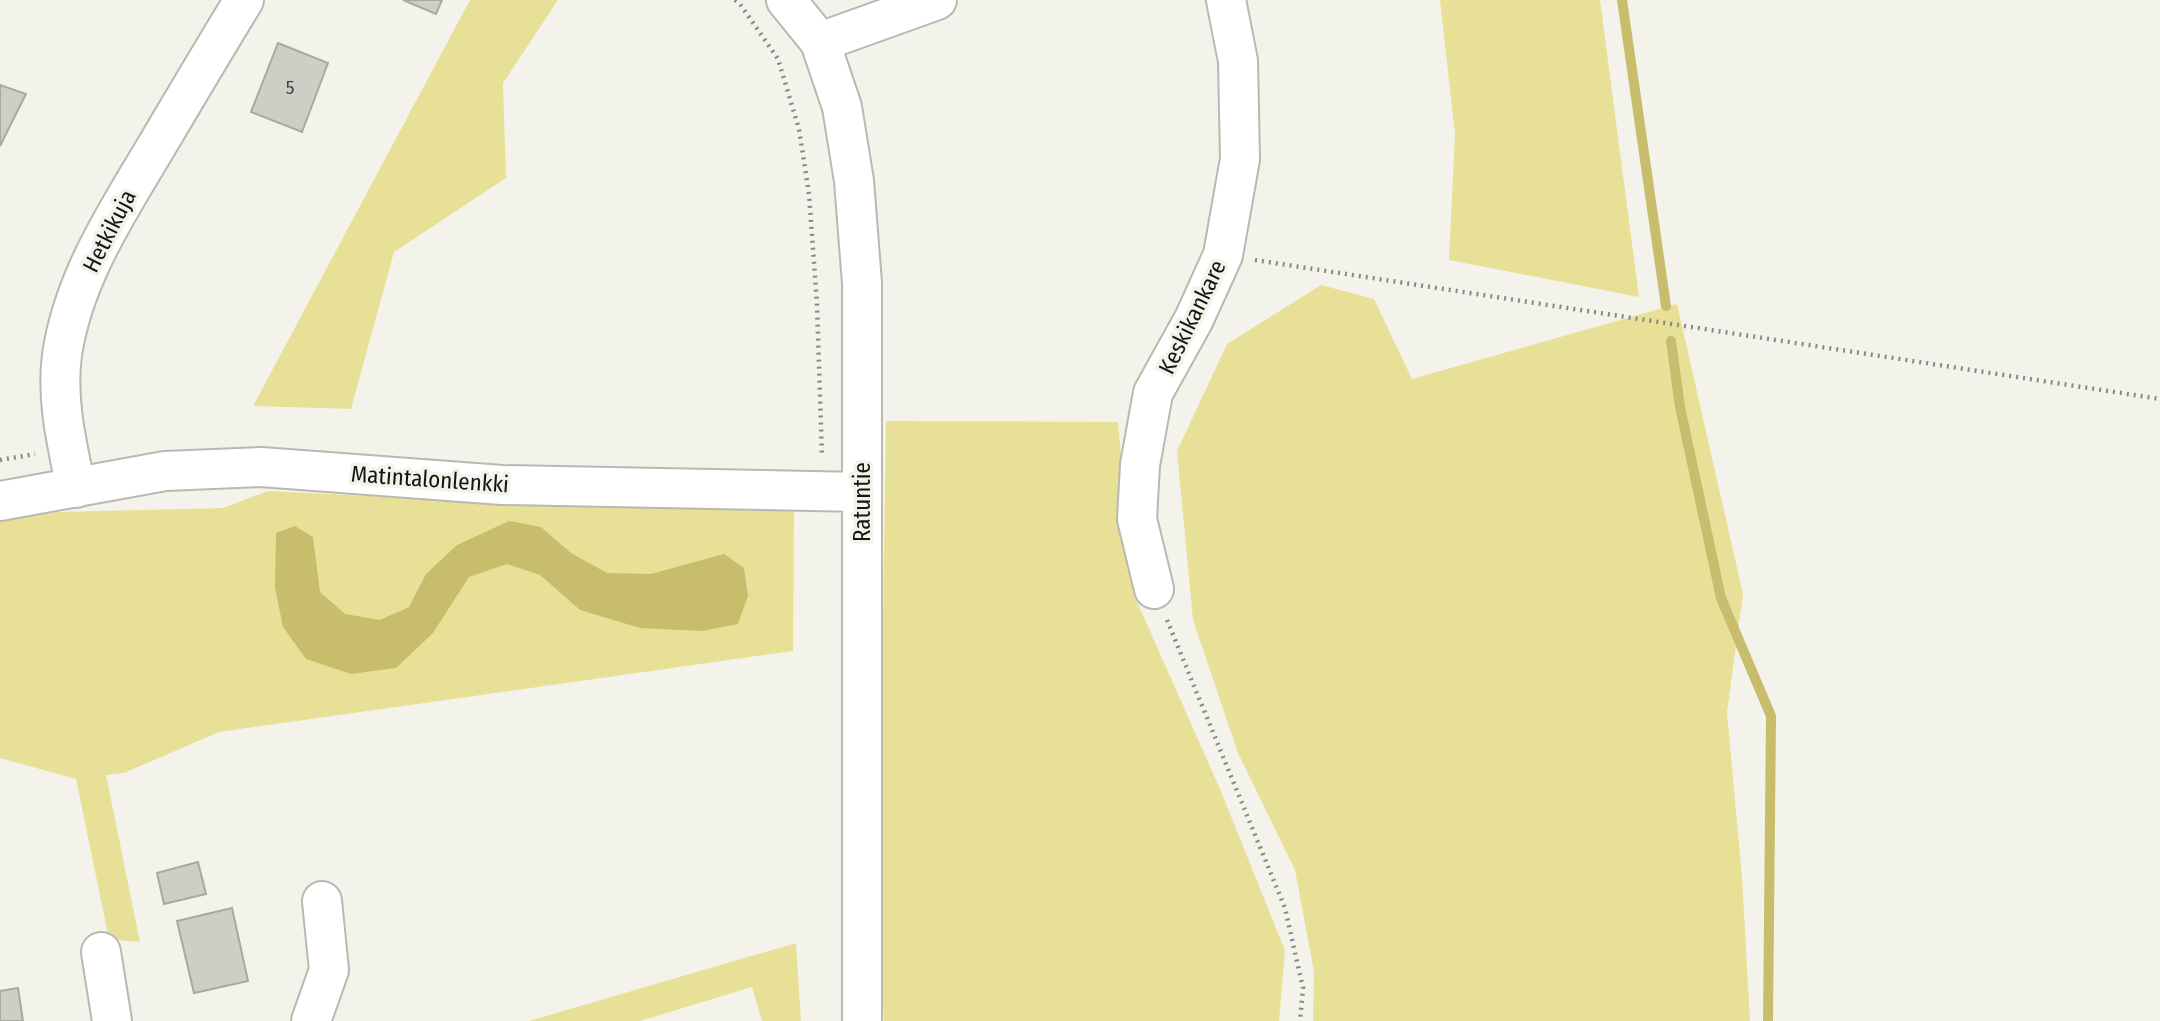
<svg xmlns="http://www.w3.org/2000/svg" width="2160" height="1021" font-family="'Fira Sans Condensed',sans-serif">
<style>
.green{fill:#e8e097}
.water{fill:#c7bd6d}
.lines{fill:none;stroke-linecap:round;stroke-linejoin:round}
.stream{stroke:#c7bd6d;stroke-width:10}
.building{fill:#cfcec6;stroke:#a9a8a1;stroke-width:2}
.street-casing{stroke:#b9b9b1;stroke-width:42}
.path{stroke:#898983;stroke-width:4.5;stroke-dasharray:2 5;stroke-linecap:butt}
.street{stroke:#fff;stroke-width:38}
.labels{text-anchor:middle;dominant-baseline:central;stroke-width:7;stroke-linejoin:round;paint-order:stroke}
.number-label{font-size:19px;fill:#44433f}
.street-label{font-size:23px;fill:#151512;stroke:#f4f3eb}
</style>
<rect width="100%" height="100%" fill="#f4f3eb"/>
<path class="green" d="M470,0H558L503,83L506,178L394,252L351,409L253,406Z
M1440,0H1600L1639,297L1449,260L1455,134Z
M1321,285L1374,299L1412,379L1677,304L1743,594L1727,712L1742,877L1750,1021H1313L1314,972L1295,870L1238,753L1193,620L1177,451L1227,344Z
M886,421L1118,422L1134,595L1220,789L1285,951L1279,1021H884L878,948Z
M268,491L576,506L794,509L793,651L219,732L124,773L106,775L140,942L109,939L76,779L0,758V521L58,512L223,508Z
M796,943L801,1021H762L752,987L640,1021H529Z"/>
<path class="water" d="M509,521L541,527L571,553L607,573L651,574L724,554L744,568L748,596L738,624L702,631L640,628L580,610L540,575L507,564L469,577L433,633L396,668L351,674L306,659L283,627L275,588L276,533L295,526L313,537L320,592L345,614L380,620L409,607L426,574L457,545Z"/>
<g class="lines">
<path class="stream" d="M1622,0L1666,306
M1671,341L1680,407L1721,598L1771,716L1768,1021"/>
</g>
<path class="building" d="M403,0H442L436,14Z
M278,43L328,63L302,132L251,112Z
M0,85L26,94L0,146Z
M198,862L206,894L164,904L157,873Z
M232,908L248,981L194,993L177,921Z
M18,988L23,1021H0V991Z"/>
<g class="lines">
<g class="street-casing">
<path id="street" d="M786,0L820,42L842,107L854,181L862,283V1021
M820,42L937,0
M76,488C67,444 56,400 62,355C73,279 117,212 156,147C185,98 214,49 244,0
M0,501L165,471L261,467L502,485L862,492
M1154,589L1137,519L1140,465L1153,393L1194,319L1223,255L1240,159L1238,61L1226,0
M101,952L112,1021
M311,1021L329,970L322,901"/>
</g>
<path class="path" d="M735,0L740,4L778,59L799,129L809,194L817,304L822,457
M1255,260L2160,399
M0,460L35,454
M1167,620L1285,908L1303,988L1300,1021"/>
<use href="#street" class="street"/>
</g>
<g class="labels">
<g class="number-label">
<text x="290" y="87">5</text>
</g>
<g class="street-label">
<text transform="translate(109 231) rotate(-63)">Hetkikuja</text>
<text transform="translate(1192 317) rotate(-64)">Keskikankare</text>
<text transform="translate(430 479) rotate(4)">Matintalonlenkki</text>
<text transform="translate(862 502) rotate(-90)">Ratuntie</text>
</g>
</g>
</svg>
